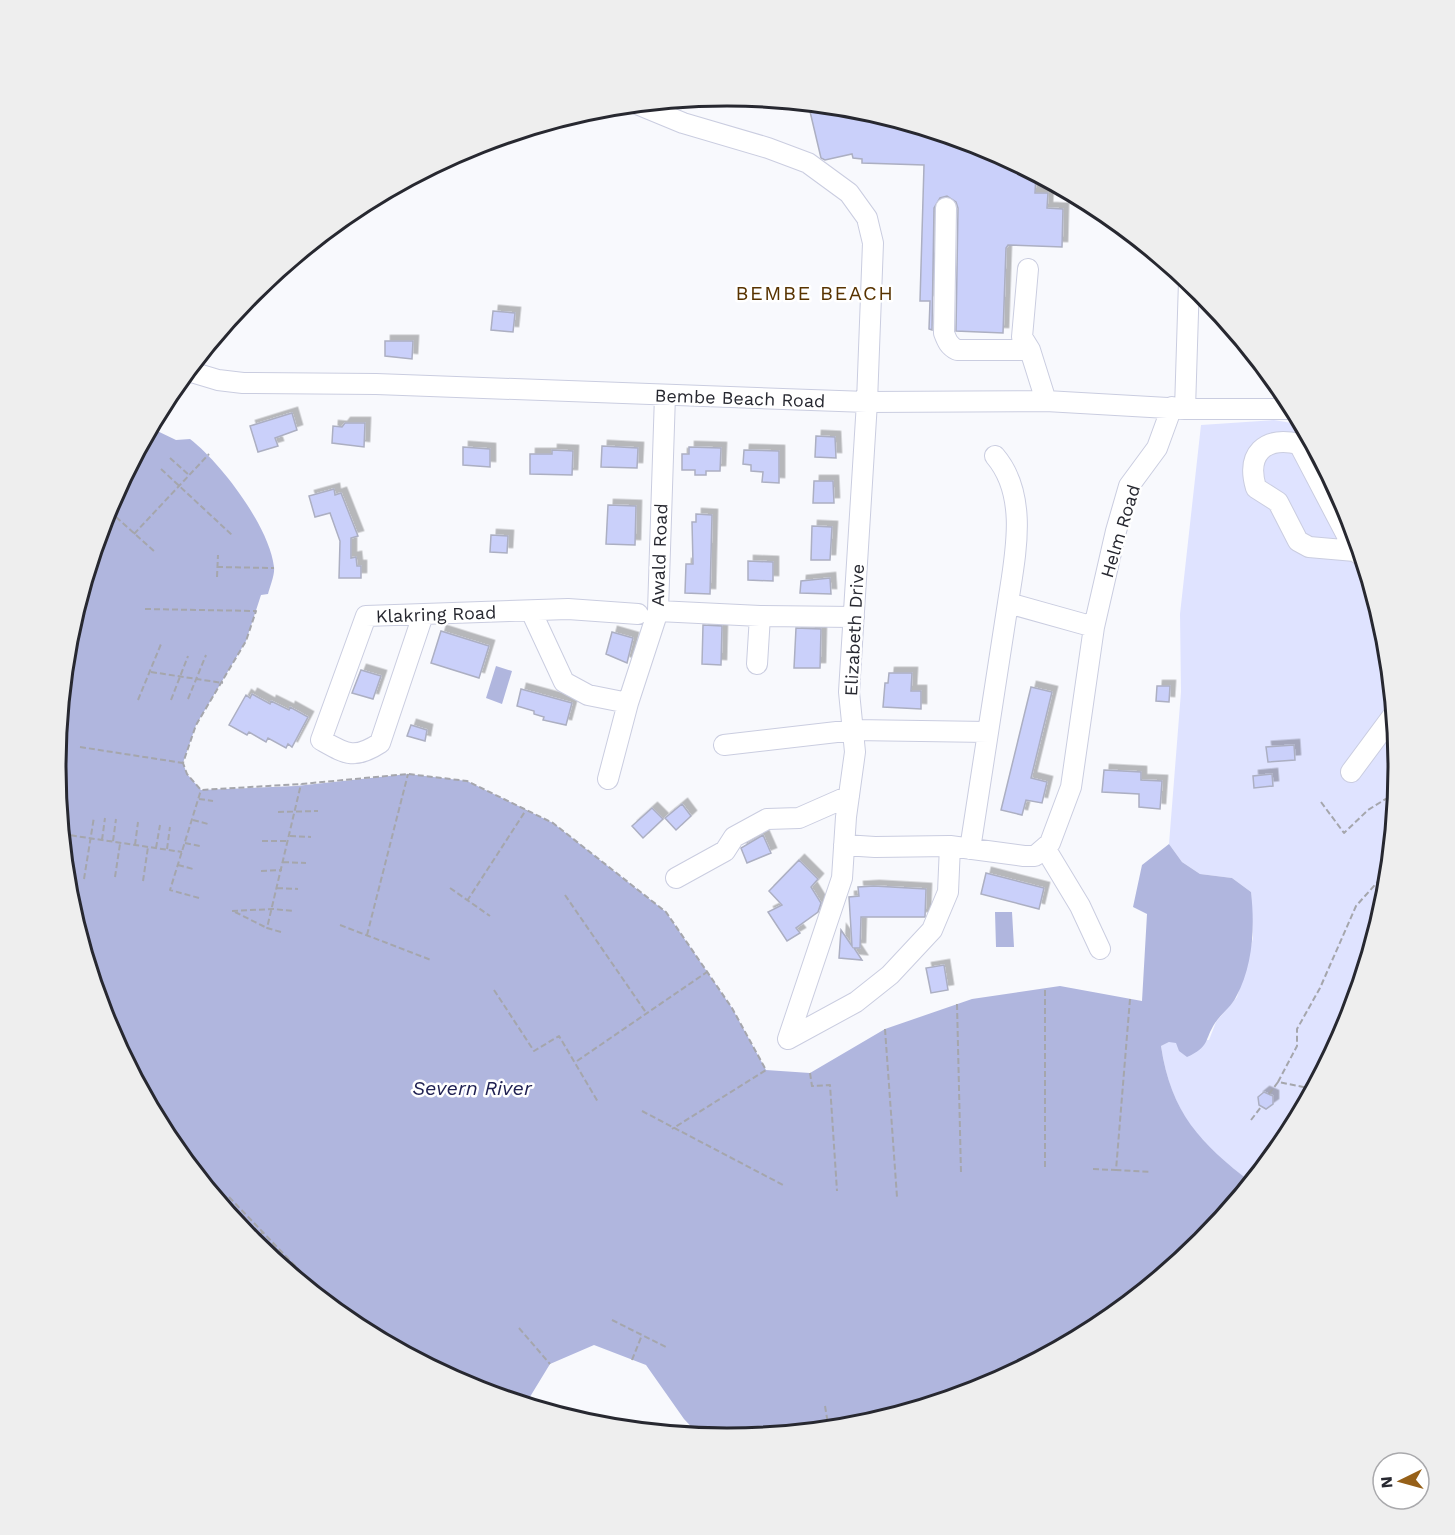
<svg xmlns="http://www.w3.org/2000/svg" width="1455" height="1535" font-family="'Work Sans',sans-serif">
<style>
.green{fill:#dfe3ff}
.forest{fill:#b0b6de}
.building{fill:#cad0fa;stroke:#acafc2;stroke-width:1.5;filter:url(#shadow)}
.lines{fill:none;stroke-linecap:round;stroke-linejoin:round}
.minor-casing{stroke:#cacde0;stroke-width:22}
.path{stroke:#a5a6ac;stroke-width:2;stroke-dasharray:6 3;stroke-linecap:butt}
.minor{stroke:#fff;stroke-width:20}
.labels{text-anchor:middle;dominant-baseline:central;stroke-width:5;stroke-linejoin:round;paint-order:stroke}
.street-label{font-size:18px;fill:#272830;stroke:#fff}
.neighbourhood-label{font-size:20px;letter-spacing:1.5px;fill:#583300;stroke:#fff}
.water-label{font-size:20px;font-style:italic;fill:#212253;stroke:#fff}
.rim{fill:none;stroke:#272830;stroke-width:3}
</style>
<defs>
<filter id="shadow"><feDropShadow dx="5.5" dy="-5.5" stdDeviation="0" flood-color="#0004"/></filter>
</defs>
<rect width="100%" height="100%" fill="#f8f9fd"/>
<path class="green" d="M1274,420L1303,425L1348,511L1387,637L1399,768L1387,899L1348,1025L1286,1141L1252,1183C1199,1143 1171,1113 1161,1046L1169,1042L1209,1040L1216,1022L1237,997L1243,977L1253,938L1251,892L1232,878L1200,874L1182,862L1169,844L1181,692L1180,614L1201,425Z"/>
<path class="forest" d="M151,428L176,440L190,439C221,463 269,526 274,567C275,575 270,586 268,594L261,595L246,641L196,725L183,763L187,774L201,790L296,786L408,774L467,781L553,823L666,912L732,1008L766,1070L810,1073L885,1029L972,999L1060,986L1142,1001L1147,914L1133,907L1142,865L1169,844L1182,862L1200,874L1232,878L1251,892C1255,927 1253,966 1236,997C1231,1007 1221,1014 1215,1023C1204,1040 1210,1047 1187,1057L1179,1051L1176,1043L1169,1042L1161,1046C1171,1113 1200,1143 1252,1183L1202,1243L1101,1326L984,1388L858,1427L727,1439L701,1437L684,1419L646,1365L594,1345L550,1364L525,1405L470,1388L354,1326L252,1242L169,1141L107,1024L68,898L56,767L68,636L107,510Z
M496,666L512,671L502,704L486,698Z
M995,912H1012L1014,947H996Z"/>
<path class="building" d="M808,103L859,108L985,147L1036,174L1035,193H1048L1047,208L1063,209L1062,247L1008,245L1006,248L1003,333L956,331L958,208L956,202L947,196L940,198L934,208L932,330L929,329L930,301H920L924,165L862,163V159L853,158L852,154L825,160L821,158Z
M493,311L515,313L513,332L491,330Z
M385,341H413L412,359L385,356Z
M292,413L297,430L275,438L278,446L258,452L250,426Z
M345,423H365L364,447L332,443L333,426L342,427Z
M816,436L835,437L836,458L815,457Z
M602,446L638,448L637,468L601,467Z
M463,447L490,449V467L463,465Z
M689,447L721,448L720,471H706V475H695V470H682V454H689Z
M552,450L573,451L572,475L530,474V454H552Z
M744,450L779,451V483L762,482L763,472L751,471V465L743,464Z
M814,481H833L834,503H813Z
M334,489L335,495L341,493L358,536L351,538V558L356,557L357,566H361V578H339L340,541L330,513L315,517L309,496Z
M608,505L636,506L635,545L606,544Z
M696,514L712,515L710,594L685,593L686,564H693L692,522H696Z
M812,526L832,527L830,560H811Z
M491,535L508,536L507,553L490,552Z
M748,561L773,562V581L748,580Z
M830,578L831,594L800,593L801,581Z
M703,625L722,626L721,665L702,664Z
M796,628L821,629L820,668H794Z
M441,631L489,646L479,678L431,663Z
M612,632L633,638L627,663L606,654Z
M361,670L381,676L373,699L352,693Z
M889,673H912L911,691H921V709L883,707L885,683H888Z
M1157,686H1170L1169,702L1156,701Z
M1031,687L1052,692L1031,778L1047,782L1042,803L1026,800L1022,815L1001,810Z
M521,689L572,703L566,725L543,720L544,717L534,714V711L517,706Z
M252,694L270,704L271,701L289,710L290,707L308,717L292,747L288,744L286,748L268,738L266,742L249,732L247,735L229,725L246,695L250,698Z
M411,725L427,730L425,741L407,736Z
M1294,745L1295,760L1268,762L1266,747Z
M1104,770L1141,772V780L1162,781L1160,809L1139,807V794L1102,792Z
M1272,774L1273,786L1254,788L1253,776Z
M682,804L691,816L676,830L665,818Z
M652,808L663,819L643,838L632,826Z
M763,835L771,853L747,863L741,848Z
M799,860L818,879L811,887L821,903L818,912L796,928L800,933L787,941L768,912L782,905L769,891Z
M986,873L1044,888L1039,909L981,894Z
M874,886L926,889L925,917H861L860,948H854L862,960L839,958L841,930L852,946L849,897L859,896L858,887Z
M944,965L948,990L931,993L926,968Z
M1264,1092L1273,1096V1104L1266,1109L1259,1105L1258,1097Z"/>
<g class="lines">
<g class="minor-casing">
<path id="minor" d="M637,104L683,123L768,148L808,163L849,193L867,218L873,243L867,402L849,692L855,752L846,817L842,878L788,1039
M946,208L944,333C947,341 949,346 957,350H1030
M1028,269L1022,337L1030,350L1046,401
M188,371L218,380L243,383L376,384L867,402L1046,401L1185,409H1294
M1185,409L1189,281
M995,456C1029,496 1015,556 1008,603
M1355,551L1309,547L1298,541L1278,502L1256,488C1246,454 1264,436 1299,444L1355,551L1363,557
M531,611L564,682L588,695L628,703
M658,611L760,616L854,617
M423,615L380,743C354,760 346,754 321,740L366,616L568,609L638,614
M757,664L760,616
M724,745L854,730L988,732
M1351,772L1394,714
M608,779L628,703L658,611L665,395
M844,845L875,847L950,846L1024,856H1035L1050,843L1071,787L1094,627L1116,531L1129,486L1157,448L1172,407
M1045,848L1080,906L1100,949
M970,849L1008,603L1094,627
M676,878L725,851L734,837L767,819L799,818L849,796
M788,1039L856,1002L890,975L932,930L948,892L950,846"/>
</g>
<path class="path" d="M170,458L190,476
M161,469L232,535
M116,517L156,553
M134,534L209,454
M217,567L274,568
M217,577L218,555
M145,609L256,611L246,641L196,725L183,763L187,774L201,790L301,784L408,774L467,781L553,823L666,912L732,1008L766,1070L672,1129
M151,672L223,683
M188,699L206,655
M138,700L161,644
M171,700L188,656
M80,747L183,763
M199,799L213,801
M1321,802L1344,833L1368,810L1397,792
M278,812L318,811
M193,820L208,824
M62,834L182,852
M290,836L311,837
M102,840L105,818
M113,841L116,819
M262,841H288
M185,843L200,846
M135,845L138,822
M156,848L160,825
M167,849L170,827
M283,862L306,863
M178,865L193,869
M261,871L282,870
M115,877L120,844
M84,879L94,817
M143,881L148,847
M277,888L298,889
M450,888L490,916
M565,895L647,1014
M199,898L170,890L201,790
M467,901L526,810
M232,911L273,909L294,911
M235,912L267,928
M340,925L431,960
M281,932L267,928L301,784
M367,935L408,774
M494,990L534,1051L559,1036L598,1102
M1130,999L1116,1170L1151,1172
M957,1004L961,1173
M885,1029L897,1197
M577,1061L707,972
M810,1073L812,1086L830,1085L837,1191
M1278,1082L1297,1046V1029L1320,988L1356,906L1390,868
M1269,1094L1278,1082L1314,1089
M642,1111L783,1185
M1251,1120L1261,1107
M160,1122L196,1160
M174,1147L179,1143
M1045,1167V988
M1093,1169L1116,1170
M229,1197L301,1272
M252,1242L263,1232
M612,1320L668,1348
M519,1328L550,1364
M632,1360L642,1335
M825,1406L829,1430"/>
<use href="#minor" class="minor"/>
</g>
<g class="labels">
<g class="street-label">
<text transform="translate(740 398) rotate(2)">Bembe Beach Road</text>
<text transform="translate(1120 531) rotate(-73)">Helm Road</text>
<text transform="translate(659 555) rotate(-88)">Awald Road</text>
<text transform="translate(436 614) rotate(-2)">Klakring Road</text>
<text transform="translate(854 630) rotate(-87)">Elizabeth Drive</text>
</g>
<g class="neighbourhood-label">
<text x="815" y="293">BEMBE BEACH</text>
</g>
<g class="water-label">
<text x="472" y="1088">Severn River</text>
</g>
</g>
<path d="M0 0H1455V1535H0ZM66 767a661 661 0 1 1 1322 0a661 661 0 1 1-1322 0Z" fill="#eee" fill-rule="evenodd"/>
<path class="rim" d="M66 767a661 661 0 1 1 1322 0a661 661 0 1 1-1322 0Z"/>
<g transform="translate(1401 1481) rotate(265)"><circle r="28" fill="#ffffff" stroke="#a9a9ac" stroke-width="1.5"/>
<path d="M0-4.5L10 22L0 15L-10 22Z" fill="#966018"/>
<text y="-9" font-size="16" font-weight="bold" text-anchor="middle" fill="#272830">N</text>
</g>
</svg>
